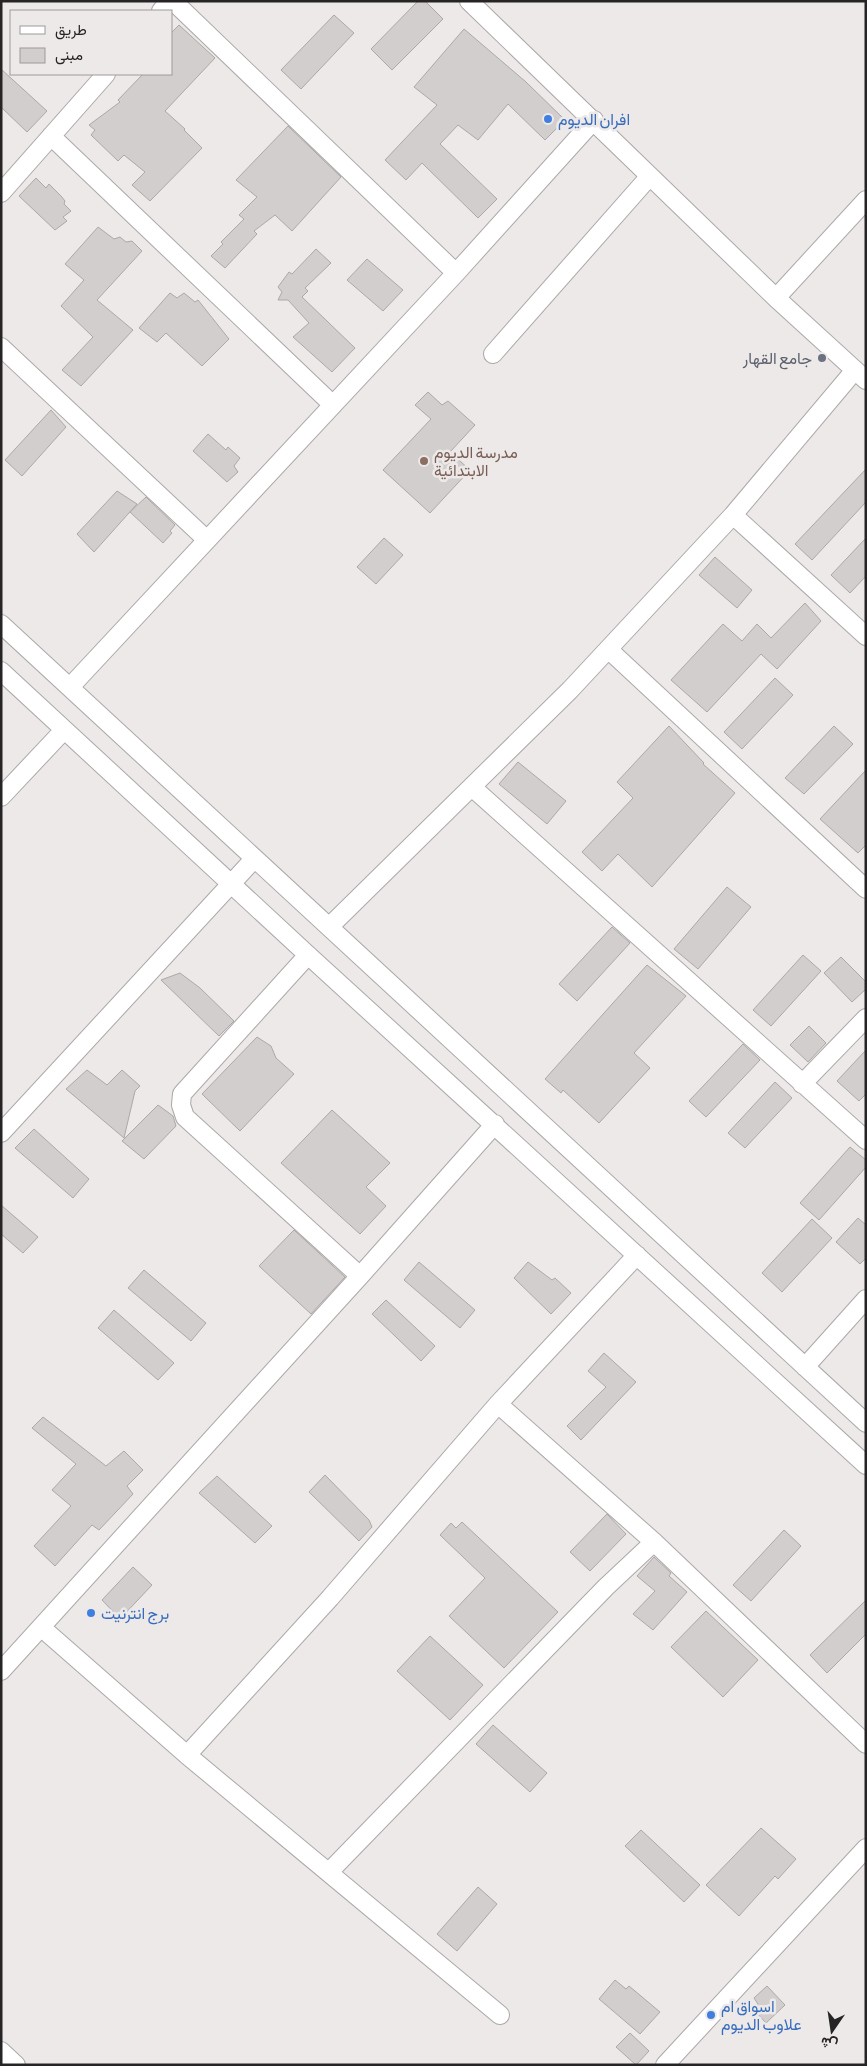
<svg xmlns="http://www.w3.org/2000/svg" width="867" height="2066" font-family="'Asap Condensed',Vazirmatn,sans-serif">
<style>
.building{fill:#d2cecd;stroke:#aba8a6}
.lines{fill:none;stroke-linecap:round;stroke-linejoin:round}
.minor-casing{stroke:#aca8a7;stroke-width:20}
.minor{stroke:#fff;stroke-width:18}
.shop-dot{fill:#3f7fe0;stroke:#ede9e8;stroke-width:2}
.worship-dot{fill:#6b7280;stroke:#ede9e8;stroke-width:2}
.education-dot{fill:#8d6e63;stroke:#ede9e8;stroke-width:2}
.labels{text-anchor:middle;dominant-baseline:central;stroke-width:5;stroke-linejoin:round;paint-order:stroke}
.shop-label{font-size:16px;fill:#366cbe;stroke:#ede9e8;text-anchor:start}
.worship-label{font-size:16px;fill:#5b616d;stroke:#ede9e8;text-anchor:end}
.education-label{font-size:16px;fill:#785e54;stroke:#ede9e8;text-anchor:start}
</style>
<rect width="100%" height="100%" fill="#ede9e8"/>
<path class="building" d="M418,1H425L443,19L392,70L371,49Z
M334,15L354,33L301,89L281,70Z
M179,25L215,58L165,111L185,129L184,130L202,148L150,201L132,185L145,172L124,155L118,161L91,135L95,130L89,125L120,102L118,100L143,74H171V33Z
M464,29L526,82L565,120L545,140L508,104L478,140L458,125L440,144L497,199L478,218L422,163L406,180L385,160L437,105L414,87Z
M1,69L47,111L27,132L1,107Z
M288,126L341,177L292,231L275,215L254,231L257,234L225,268L211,256L223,244L221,242L244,219L239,215L257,197L236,180Z
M36,178L46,188L49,184L61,196L65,201L64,204L71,211L63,217L67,221L55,230L19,196Z
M98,227L114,239L120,237L126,242L132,241L142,251L97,300L133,330L81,386L62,370L93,337L61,306L84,280L65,264Z
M316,249L331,263L305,288L308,291L302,297L355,348L332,372L293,337L309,323L288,300H278L282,292L278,287L289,272L292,274Z
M367,259L403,290L383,311L347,280Z
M170,293L177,298L184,293L195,302L198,300L229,339L202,366L166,333L157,342L139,328Z
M428,392L442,405L448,401L475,425L450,452L470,470L430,513L383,470L431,419L415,405Z
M51,410L66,427L22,476L5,460Z
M208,434L226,450L228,447L240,458L234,466L238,472L227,482L193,451Z
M866,469V502L812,560L795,544Z
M117,491L137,504L94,552L77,534Z
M146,497L175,525L170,531L172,533L163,543L130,512Z
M384,538L403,555L376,584L357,567Z
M866,538V576L850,593L831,575Z
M715,557L752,590L737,608L699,575Z
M805,603L821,621L777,669L761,654L707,712L671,680L723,624L742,641L757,624L771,638Z
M775,678L793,695L742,749L724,732Z
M669,726L704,763L703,764L735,793L652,887L618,854L602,871L582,852L633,798L617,782Z
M834,726L853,744L804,794L785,778Z
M518,762L566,801L547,824L499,784Z
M866,770V845L858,853L820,819Z
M727,887L751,907L698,969L674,949Z
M612,927L630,943L577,1001L559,984Z
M803,955L821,971L771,1026L753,1010Z
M841,957L866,982V989L852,1002L824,973Z
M647,965L686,996L634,1053L650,1068L599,1123L563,1090L561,1093L545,1079Z
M180,973L200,988L234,1021L219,1036L161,980Z
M809,1026L826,1043L808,1062L790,1045Z
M257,1037L271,1046L276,1058L294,1074L240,1131L202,1094Z
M743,1044L760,1060L706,1117L689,1101Z
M866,1050V1094L859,1101L837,1081Z
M87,1070L107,1085L122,1070L140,1086L135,1091L124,1138L66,1089Z
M775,1082L792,1098L745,1148L728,1133Z
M158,1105L173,1116L176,1126L144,1159L122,1141Z
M332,1110L390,1163L366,1187L386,1206L360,1234L281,1163Z
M34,1129L89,1179L73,1198L15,1148Z
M850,1147L866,1160V1167L819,1220L800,1203Z
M1,1205L38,1237L23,1253L1,1234Z
M858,1218L866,1225V1258L860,1264L836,1242Z
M812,1219L832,1238L782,1292L762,1273Z
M294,1230L345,1277L311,1314L259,1266Z
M419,1262L475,1310L460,1328L404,1280Z
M528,1262L552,1280L555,1278L571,1293L551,1314L514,1278Z
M144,1270L206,1323L191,1341L128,1288Z
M386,1300L435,1346L421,1361L372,1314Z
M114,1310L174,1363L158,1380L98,1328Z
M604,1353L636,1382L581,1440L567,1426L606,1387L588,1371Z
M43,1417L106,1466L124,1451L143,1470L127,1486L133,1494L99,1530L92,1525L55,1566L34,1546L71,1506L52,1490L76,1464L32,1428Z
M325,1475L369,1520L372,1527L359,1541L309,1492Z
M217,1476L272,1526L255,1543L199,1493Z
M607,1514L626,1534L590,1571L570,1552Z
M462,1522L558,1612L504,1668L449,1616L485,1578L440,1535L451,1523L456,1528Z
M784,1530L801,1546L751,1601L733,1585Z
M654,1557L671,1573L669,1576L687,1592L653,1630L633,1614L655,1591L637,1576Z
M133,1567L152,1585L120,1619L102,1600Z
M866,1600V1634L827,1673L810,1655Z
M706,1611L758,1660L723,1697L671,1647Z
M430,1636L483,1685L450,1720L397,1671Z
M493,1725L547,1773L530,1792L476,1744Z
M761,1828L796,1859L778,1879L775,1876L739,1916L706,1885Z
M641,1830L700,1885L684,1902L625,1846Z
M478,1887L497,1904L457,1951L437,1934Z
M615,1980L626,1989L629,1986L660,2012L640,2034L599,1999Z
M767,1986L785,2005L766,2023L753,2009L758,2004L754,1998Z
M630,2033L649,2051L636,2065L616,2047Z"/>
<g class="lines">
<g class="minor-casing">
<path id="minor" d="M173,1L456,273
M469,1L776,298L866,380
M161,11L169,1
M51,136L333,405
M1,193L106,74
M776,298L866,200
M1,347L207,540
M493,354L649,177
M733,515L866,636
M1,624L866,1423
M608,649L866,889
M1,671L308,955L866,1465
M70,687L456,273L594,120
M473,788L866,1140
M1,797L64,730
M329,927L570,690L733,515L855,370
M308,955L182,1094L181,1105L185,1117L360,1276
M802,1084L866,1018
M1,1133L254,859
M805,1367L866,1299
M654,1542L866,1744
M42,1628L187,1755L330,1598L498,1404L637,1255
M1,1671L360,1276L495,1124
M187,1755L500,2015
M329,1872L606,1587L654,1542L498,1404
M1,2051L16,2065
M665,2065L866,1848"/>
</g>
<use href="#minor" class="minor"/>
</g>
<g class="shop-dot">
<circle cx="548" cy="119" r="5"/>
<circle cx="91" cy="1613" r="5"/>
<circle cx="711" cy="2015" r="5"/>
</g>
<circle class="worship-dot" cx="822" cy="358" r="5"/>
<circle class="education-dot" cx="424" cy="461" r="5"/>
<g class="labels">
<g class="shop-label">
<text x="558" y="119">افران الديوم</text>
<text x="101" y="1613">برج انترنيت</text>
<text x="721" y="2006">اسواق ام<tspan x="721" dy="18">علاوب الديوم</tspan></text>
</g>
<g class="worship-label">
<text x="812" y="358">جامع القهار</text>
</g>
<g class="education-label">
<text x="434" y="452">مدرسة الديوم<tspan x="434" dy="18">الابتدائية</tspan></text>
</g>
</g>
<rect width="867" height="2066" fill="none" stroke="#262424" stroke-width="5"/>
<rect x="10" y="10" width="162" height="65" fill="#ede9e8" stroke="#9d9a9a"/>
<rect x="20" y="26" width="25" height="8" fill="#ffffff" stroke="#9d9a9a"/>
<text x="55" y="35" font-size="15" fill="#262424">طريق</text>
<rect x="20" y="48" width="25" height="15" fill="#d2cecd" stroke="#9d9a9a"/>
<text x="55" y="60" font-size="15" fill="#262424">مبنى</text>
<g transform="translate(832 2031) rotate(193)" stroke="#ede9e8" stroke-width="4" paint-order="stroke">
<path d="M0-4L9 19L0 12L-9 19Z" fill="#262424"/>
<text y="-8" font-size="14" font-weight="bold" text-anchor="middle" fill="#262424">ش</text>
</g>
</svg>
